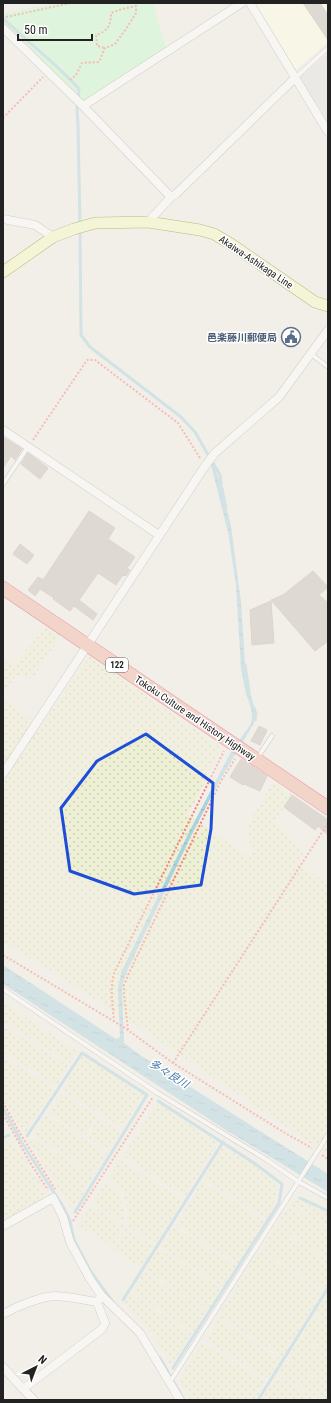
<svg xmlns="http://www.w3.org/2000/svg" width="331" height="1403" font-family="'Roboto Condensed','Noto Sans JP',sans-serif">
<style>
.education{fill:#ffffe5}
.farmland{fill:url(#farmland-dots)}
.park{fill:#c8facc}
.parking{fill:#e2e2e2}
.water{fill:url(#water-ripples)}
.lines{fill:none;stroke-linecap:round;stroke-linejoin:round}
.stream{stroke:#aad3df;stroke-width:3}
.building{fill:#c7bfb8;stroke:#c4b6ab}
.service-casing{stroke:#a9a9a9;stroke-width:5}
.minor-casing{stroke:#a9a9a9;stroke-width:9}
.secondary-casing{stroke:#707d05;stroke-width:12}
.trunk-casing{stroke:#dc2a67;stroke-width:14}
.path{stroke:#fa8072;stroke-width:2;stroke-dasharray:2 2;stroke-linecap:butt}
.service{stroke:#fff;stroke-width:4}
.minor{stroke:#fff;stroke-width:8}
.secondary{stroke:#f7fabf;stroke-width:11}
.trunk{stroke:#f2b4a3;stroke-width:13}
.marked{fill:none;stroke:#1d4ed8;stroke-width:3;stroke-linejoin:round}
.labels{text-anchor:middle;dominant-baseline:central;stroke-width:3;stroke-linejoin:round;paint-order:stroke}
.shield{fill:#fff;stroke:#646464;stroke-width:1}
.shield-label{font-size:9px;font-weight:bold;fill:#222}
.street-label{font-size:10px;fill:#222;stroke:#fff}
.service-label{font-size:10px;font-weight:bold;fill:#4e5e75;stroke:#fff;text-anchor:end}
.water-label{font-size:11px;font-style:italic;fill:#4a7aab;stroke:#fff}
</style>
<defs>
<pattern id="farmland-dots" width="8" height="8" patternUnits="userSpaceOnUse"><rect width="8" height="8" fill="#eef0d5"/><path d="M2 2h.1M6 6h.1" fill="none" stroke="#ccceb7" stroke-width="1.8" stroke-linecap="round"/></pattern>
<pattern id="water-ripples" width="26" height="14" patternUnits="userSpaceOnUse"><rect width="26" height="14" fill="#aad3df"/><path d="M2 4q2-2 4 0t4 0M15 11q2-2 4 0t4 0" fill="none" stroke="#92b5bf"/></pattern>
</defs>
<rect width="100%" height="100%" fill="#f2efe9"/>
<path class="education" d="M254,3H328V42L296,70Z"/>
<path class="farmland" d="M46,627L61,634L33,678L16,675L3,693V661L14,665Z
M90,656L221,748L188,815L252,859L248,824L273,783L292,795L276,821L304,852L297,863L328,884V1155L133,1023L3,941V700L41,726Z
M3,1003L78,1052L70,1063L3,1021Z
M3,1026L68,1065L57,1086L3,1052Z
M83,1056L143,1094L123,1128L62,1090Z
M3,1057L54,1088L24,1135L3,1096Z
M62,1094L97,1116L84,1136L49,1113Z
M157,1103L218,1143L185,1197L123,1156Z
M46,1115L107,1154L95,1174L33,1135Z
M99,1118L121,1132L109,1151L87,1137Z
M32,1138L94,1176L73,1210L29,1142Z
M11,1139L49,1197L3,1223V1144Z
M223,1146L253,1164L279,1185L271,1212L267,1219L203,1179Z
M120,1160L183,1200L156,1243L126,1225L128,1215L125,1197L122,1190L108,1180Z
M106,1182L119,1191L125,1212L124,1223L92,1203Z
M202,1182L265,1222L238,1264L176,1225Z
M294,1199L305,1202L328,1213V1229L290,1205Z
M91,1206L125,1227L112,1246L78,1225Z
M289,1206L328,1231V1258L276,1226Z
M174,1227L236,1266L224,1287L161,1247Z
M275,1227L328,1261V1284L324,1290L261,1250Z
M126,1229L154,1246L141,1267L113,1249Z
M159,1249L222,1289L208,1310L145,1270Z
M259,1251L323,1292L282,1357L218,1316Z
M144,1272L207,1311L194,1332L132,1292Z
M328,1292V1322L315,1314Z
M130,1293L192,1334L171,1366L154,1335L147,1326L124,1303Z
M314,1316L328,1324V1354L301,1337Z
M218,1320L281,1359L268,1379L206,1341Z
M300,1338L328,1356V1385L287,1359Z
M202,1343L266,1382L255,1400H191L179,1380Z
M286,1360L328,1387V1400H321L278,1373Z
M277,1375L318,1400H261Z"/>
<path class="park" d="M55,3H153L167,52L83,106L3,27V14Z"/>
<path class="parking" d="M328,53V122L300,77Z"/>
<path class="water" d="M213,462L219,480H221L224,491L222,492L231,526L235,557L241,602L246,678L255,710L254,723L220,780L191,836L127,971L123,982L122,990L124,1043L140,1055L328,1174V1192L221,1127L3,984V965L116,1039L119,1038L120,1036L118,989L121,973L189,832L232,750L251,724L252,717L251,708L246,694L241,669L236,585L228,532L211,465Z"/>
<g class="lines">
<path class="stream" d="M3,18C28,43 56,63 79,89L77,109L78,125L80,225
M80,231L81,335L90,347L181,417L195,432L210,458
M213,463L220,475L221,483
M222,489L226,509
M245,665L249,691
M254,708L256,714L255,720
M158,1101L254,1163L282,1184L279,1203L173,1368
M3,1108L22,1143L64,1208L70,1221L74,1240L91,1272L113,1302
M27,1136L82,1053L147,1095L75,1212
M3,1138L9,1135
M300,1198L328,1211
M123,1300L223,1142
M160,1358L184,1400
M258,1400L328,1288"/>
</g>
<path class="building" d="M303,3H320L328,15V40Z
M3,437L22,449L15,460L11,456L3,468Z
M28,453L48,468L40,479L21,464Z
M89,511L115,528L108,539L135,557L127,568L130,570L126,576L123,575L116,585L98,573L79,600L97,614L93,620L74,606L70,611L53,599L54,598L40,589L35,596L28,590L38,577L43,580Z
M20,544L34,555L27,564L13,554Z
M313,571L328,587L319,595L328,603V641L315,651L271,600L283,595Z
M271,601L274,643L252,645L250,610Z
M259,726L267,730L260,745L251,741Z
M241,759L267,776L260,791L244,784L243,785L230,777Z
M292,795L328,820V835L318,826L315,830L284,807Z"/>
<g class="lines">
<g class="service-casing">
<path id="service" d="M295,78L328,48
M311,354L328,367
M3,484L28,447
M258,757L272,736
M3,989L156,1092L267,1160L299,1182L328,1198
M170,1382L328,1135"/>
</g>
<g class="minor-casing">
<path id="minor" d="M250,3L328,132
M3,28L83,106L171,197
M83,106L242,3
M3,219L35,225L53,237
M148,222L171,197L176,194L295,78
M3,430L159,535
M3,774L205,466L215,453L279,397L328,330
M3,1226L53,1198L63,1217L70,1242L90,1279L101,1295L140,1333L180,1400
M3,1314C16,1307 39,1297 54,1296C68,1296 83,1300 97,1302L100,1298
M3,1367L23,1389
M34,1400L23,1389L102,1329L105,1323L97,1302"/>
</g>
<g class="secondary-casing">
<path id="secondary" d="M3,272L53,237L74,229L95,223L148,222L200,230L214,234L231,244L315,302L328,306"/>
</g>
<g class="trunk-casing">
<path id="trunk" d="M3,588L328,808"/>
</g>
<path class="path" d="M6,17L71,3
M70,80L76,75L82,63L99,62L105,48L115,44L126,29L136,13V6L122,9L111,13C111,25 108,31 96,35L97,46L105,48
M3,118L43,77
M33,440L87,360H95L178,423L200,458
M3,955L125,1028L173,1063L285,1133L312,1148
M114,1022C113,1005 109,987 115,971L224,751
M128,1030L124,994V985L129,973L221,781L235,759
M173,1063L328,823
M3,1102L18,1130L55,1189
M3,1114L29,1161L48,1190
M322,1155L328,1159
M73,1221L153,1097"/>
<use href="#service" class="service"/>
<use href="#minor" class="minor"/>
<use href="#secondary" class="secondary"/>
<use href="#trunk" class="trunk"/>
</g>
<path d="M0 0H331V1403H0ZM146,734L213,783L211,829L201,885L134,894L70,871L61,808L97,761Z" fill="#f2efe9" fill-opacity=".55" fill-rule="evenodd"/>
<path class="marked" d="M146,734L213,783L211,829L201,885L134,894L70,871L61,808L97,761Z"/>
<defs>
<g id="civic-ring" transform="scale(1)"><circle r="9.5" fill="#fff" stroke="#5c6f8a" stroke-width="1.5"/><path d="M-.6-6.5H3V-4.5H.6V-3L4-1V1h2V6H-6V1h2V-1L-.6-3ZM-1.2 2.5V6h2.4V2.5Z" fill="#5c6f8a"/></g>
</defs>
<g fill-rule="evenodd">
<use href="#civic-ring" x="291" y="337"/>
</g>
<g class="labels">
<rect class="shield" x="106" y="658" width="22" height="14" rx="3"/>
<g class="shield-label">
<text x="117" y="665">122</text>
</g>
<g class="street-label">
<text transform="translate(256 262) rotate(34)">Akaiwa-Ashikaga Line</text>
<text transform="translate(195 718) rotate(34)">Tokoku Culture and History Highway</text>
</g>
<g class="service-label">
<text x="277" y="337">邑楽藤川郵便局</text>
</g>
<g class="water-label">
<text transform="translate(169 1074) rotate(32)">多々良川</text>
</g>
</g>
<rect width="331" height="1403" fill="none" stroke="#222222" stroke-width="8"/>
<g transform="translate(36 1367) rotate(42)" stroke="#ffffff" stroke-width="3" paint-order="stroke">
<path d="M0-3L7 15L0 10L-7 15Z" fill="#222222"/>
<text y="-6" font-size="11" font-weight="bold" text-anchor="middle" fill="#222222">N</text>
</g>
<path d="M18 34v6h74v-6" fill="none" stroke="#222222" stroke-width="2"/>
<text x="24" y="34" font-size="12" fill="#222222" stroke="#ffffff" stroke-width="3" paint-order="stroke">50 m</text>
</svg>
